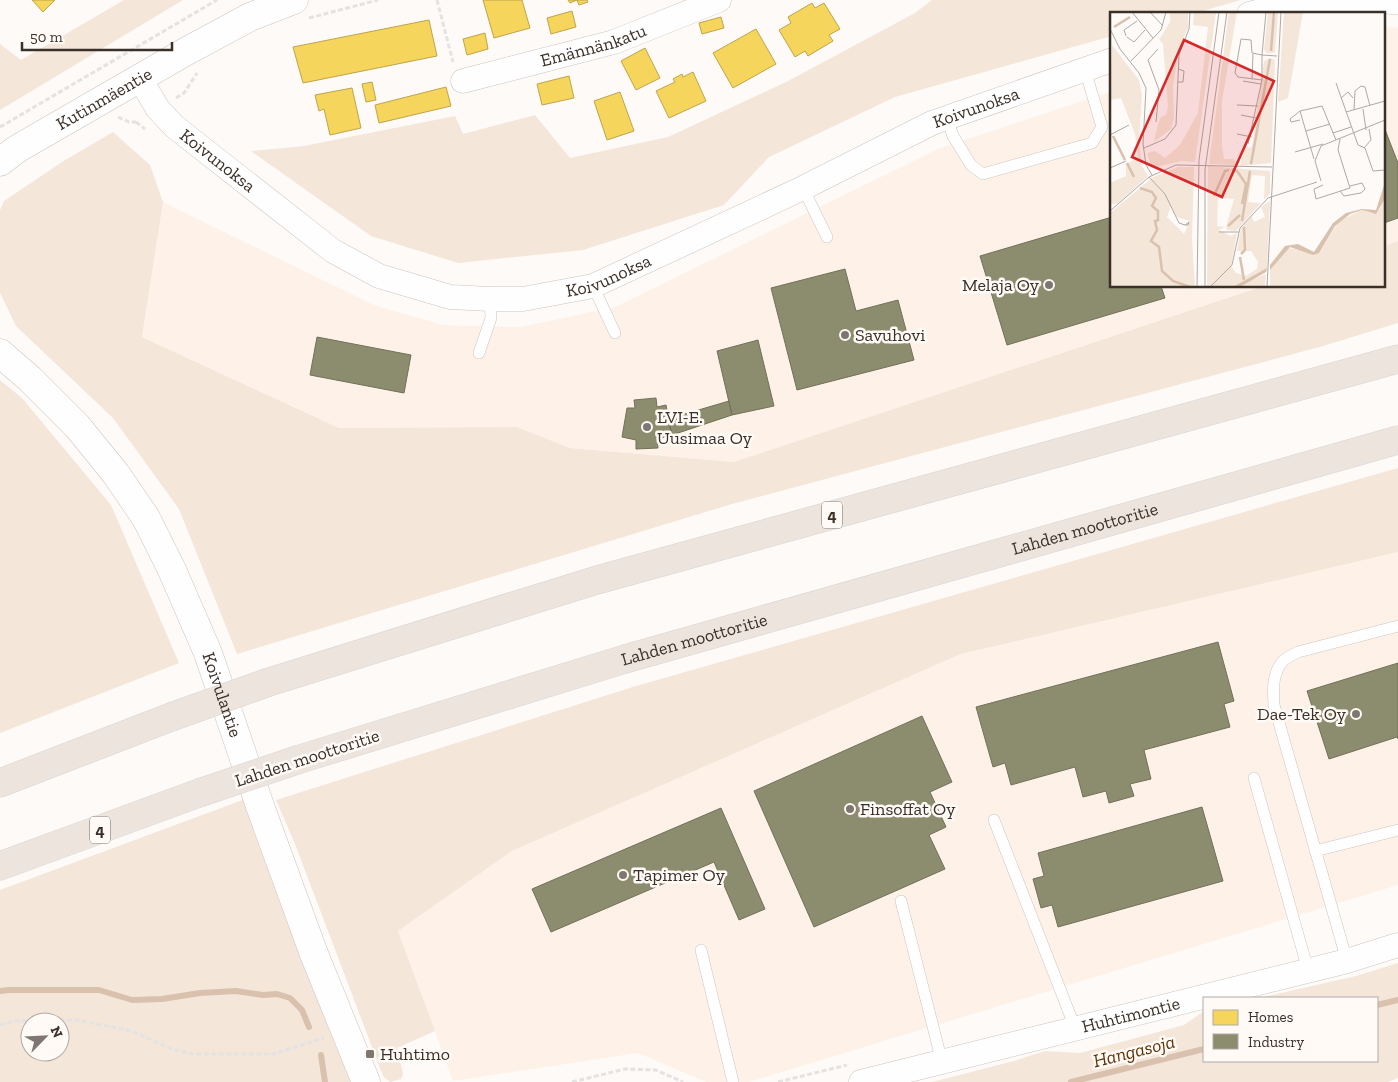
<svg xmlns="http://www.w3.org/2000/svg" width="1398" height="1082" font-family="'Zilla Slab',serif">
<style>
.built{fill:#fef2e8}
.green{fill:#f5e6da;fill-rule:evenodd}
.homes{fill:#f6d55c;stroke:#bea44c}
.industry{fill:#8c8c6e;stroke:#737059}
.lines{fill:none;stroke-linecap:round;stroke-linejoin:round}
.stream{stroke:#d9c1ae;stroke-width:6}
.service-casing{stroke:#ccc5c0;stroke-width:12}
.minor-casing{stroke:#ccc5c0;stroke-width:25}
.tertiary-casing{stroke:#ccc5c0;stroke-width:29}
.motorway-casing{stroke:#d7d4d2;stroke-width:29}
.path{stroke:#e4e3e3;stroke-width:3;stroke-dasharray:5 2.5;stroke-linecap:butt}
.service{stroke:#fffefe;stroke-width:11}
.minor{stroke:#fffefe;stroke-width:24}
.tertiary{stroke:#fffefe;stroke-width:28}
.motorway{stroke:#ede4dd;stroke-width:28}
.motorway-bridge-casing{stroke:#d7d4d2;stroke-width:29;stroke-linecap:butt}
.motorway-bridge{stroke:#ede4dd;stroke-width:28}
.poi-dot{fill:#7e7771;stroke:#fffaf6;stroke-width:2}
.labels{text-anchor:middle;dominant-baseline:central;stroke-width:5;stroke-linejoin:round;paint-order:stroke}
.shield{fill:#fffaf6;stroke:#756d66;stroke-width:1}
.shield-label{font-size:16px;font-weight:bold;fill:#3a3028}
.street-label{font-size:18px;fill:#3a3028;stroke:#fffaf6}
.poi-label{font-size:18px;fill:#3a3028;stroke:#fffaf6;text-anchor:start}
.water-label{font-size:19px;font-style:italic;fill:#5d3204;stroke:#fffaf6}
.inset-river{fill:none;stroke:#d9c1ae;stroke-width:2.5}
.inset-road{fill:none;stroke:#afa9a5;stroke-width:1}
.view{fill:#d62828;fill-opacity:0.15;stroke:#d62828;stroke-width:2.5}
.inset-edge{fill:none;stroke:#3a3028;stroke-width:2.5}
</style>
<rect width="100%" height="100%" fill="#fdfaf8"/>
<path class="built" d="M1384,26L1398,28V241L1384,246Z
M1112,91V286H1263L734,462L570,448L517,427L339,428L142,337L163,202L374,305L443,325L521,327L615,307L940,148Z
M1398,552V885L749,1082H706L638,1053L453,1081L398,931L512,851L961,654Z"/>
<path class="green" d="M124,0H183L0,110V44L21,60Z
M932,0H1241L1192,14H1112V36L895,97L769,157L724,205L583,250L458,263L371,236L251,151L304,146L455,116L463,134L535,115L570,158L668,137L788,81L915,13Z
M113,132L150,165L163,202L142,337L339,428L517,427L570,448L734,462L1263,286H1384V246L1398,241V323L1323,346L732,504L237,654L179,509L113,418L16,326L0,293V210L4,201L62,162Z
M0,380L22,398L111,505L179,663L0,733Z
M1398,468V552L961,654L512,851L398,931L435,1031L397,1048L403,1074L401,1079L390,1082L383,1076L295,844L276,800L636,686Z
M248,798L356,1082H0V890ZM30,1022H60V1052H30Z
M1398,963V1078L1388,1082H932L1014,1061L1045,1051L1080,1053L1184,1025L1204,1011V1061H1377V998H1259L1356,976Z"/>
<path class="homes" d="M32,0H55L43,12Z
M483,0H522L530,28L494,38Z
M568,0H587L588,2L579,5L577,0L570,3Z
M812,3L815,8L824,3L840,29L829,35L833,41L808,56L805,51L795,57L779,30L791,23L788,17Z
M572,11L576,27L551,34L547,18Z
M721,17L724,28L702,34L699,23Z
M429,20L437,56L303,83L293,47Z
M756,29L776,64L733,88L713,53Z
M485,33L488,49L467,55L463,39Z
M645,48L660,78L636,90L621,61Z
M693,72L706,101L669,118L656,91L675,82L673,79L682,74L683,77Z
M569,76L574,98L542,105L537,84Z
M372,82L376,100L366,102L362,84Z
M446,87L451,106L379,123L375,105Z
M352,88L361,128L330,135L324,109L319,111L315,95Z
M620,92L634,131L607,140L594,101Z"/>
<path class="industry" d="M1384,127L1398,163V218L1384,223Z
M1112,217V286H1161L1165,298L1007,345L980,256Z
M845,269L856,311L898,300L914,360L797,390L771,288Z
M317,337L411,355L404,393L310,375Z
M758,340L774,406L732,415L717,351Z
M656,398L657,407L666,405L672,435L657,439L658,448L636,449V440L622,437L627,408H635L634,400Z
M729,401L732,415L672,435L668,419Z
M1218,642L1234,701L1224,704L1230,727L1144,750L1151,779L1130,784L1134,796L1109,803L1106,791L1083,797L1075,767L1011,785L1005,763L993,767L976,707Z
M1398,663V739L1397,737L1329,759L1307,691Z
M922,716L952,782L930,792L946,827L929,835L945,869L814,927L754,791Z
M1202,807L1223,881L1058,927L1052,905L1041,908L1033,879L1044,876L1038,853Z
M721,808L765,909L739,920L714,862L551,932L532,889Z"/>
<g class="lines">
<path class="stream" d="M0,991L9,990H99L132,1000L162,999L200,993L236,991L263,995L277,994L290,998L302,1010L309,1027
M1377,1005L1398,1000
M321,1055L325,1082
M1071,1082L1204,1049"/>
<g class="service-casing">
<path id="service" d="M947,118L953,136L971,165L983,174L1092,143L1102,127L1085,70
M803,188L827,237
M593,286L615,333
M479,353L491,318L490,299
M1254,778L1308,970
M994,820L1076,1030
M1315,851L1398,830
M901,901L942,1062
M701,950L733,1082
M1347,961L1274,705C1273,690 1272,672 1284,660C1288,657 1294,654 1298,652L1398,626"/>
</g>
<g class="minor-casing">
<g id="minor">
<path d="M1249,14C1296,1 1349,0 1398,2"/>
<path id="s1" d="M140,79L158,109L175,127L333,251L379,276L450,297L490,299H523L593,286L803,188L932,123L1112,60"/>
<path id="s2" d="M463,81L614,42L719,0"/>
<path id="s3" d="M861,1082L1347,961L1398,945"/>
</g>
</g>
<g class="tertiary-casing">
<g id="tertiary">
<path id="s4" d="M0,162L17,149L185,52L250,17L294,0"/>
<path id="s5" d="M0,353L30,379L77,426L116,474L146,518L172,570L208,653L260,806L314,954L366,1082"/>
</g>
</g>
<g class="motorway-casing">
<g id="motorway">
<path d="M269,682L597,580L1398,359"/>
<path id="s6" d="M300,759L625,659L1398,440"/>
<path d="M0,783L171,717"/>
<path d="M0,866L199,793"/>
</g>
</g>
<path class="path" d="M437,0L453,62
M309,18L378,0
M176,98L184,93L197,73
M118,117L129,122H136
M136,122L145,129
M0,127L217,0
M0,1025L15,1021L77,1020L132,1031L171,1049L193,1054H273L324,1038
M572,1082L625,1069L656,1070L683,1082
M778,1082L847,1065"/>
<use href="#service" class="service"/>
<use href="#minor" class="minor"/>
<use href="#tertiary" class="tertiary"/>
<use href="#motorway" class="motorway"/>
<g class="motorway-bridge-casing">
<path id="motorway-bridge" d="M171,717L269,682
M199,793L300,759"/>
</g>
<use href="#motorway-bridge" class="motorway-bridge"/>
</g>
<g class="poi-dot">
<circle cx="1049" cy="285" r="5"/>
<circle cx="845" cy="335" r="5"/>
<circle cx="647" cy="427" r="5"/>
<circle cx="1356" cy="714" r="5"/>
<circle cx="850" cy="809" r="5"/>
<circle cx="623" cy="875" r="5"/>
<rect x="365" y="1049" width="10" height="10" rx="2.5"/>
</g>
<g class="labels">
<g class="shield">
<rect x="822" y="501.5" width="20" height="27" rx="4"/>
<rect x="90" y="816.5" width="20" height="27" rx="4"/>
</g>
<g class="shield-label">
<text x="832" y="515">4</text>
<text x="100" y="830">4</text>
</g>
<g class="street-label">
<text stroke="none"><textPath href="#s2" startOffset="135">Emännänkatu</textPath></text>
<text stroke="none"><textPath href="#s4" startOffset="122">Kutinmäentie</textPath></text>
<text stroke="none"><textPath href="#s1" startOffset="954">Koivunoksa</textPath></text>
<text stroke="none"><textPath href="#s1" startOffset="114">Koivunoksa</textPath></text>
<text stroke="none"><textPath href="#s1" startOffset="549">Koivunoksa</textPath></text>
<text stroke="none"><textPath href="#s6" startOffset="818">Lahden moottoritie</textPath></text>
<text stroke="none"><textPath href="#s6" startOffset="412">Lahden moottoritie</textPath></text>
<text stroke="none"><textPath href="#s5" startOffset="414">Koivulantie</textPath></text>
<text transform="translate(307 758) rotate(-18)">Lahden moottoritie</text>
<text stroke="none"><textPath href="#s3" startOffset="278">Huhtimontie</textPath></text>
</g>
<g class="poi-label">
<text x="1039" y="285" text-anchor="end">Melaja Oy</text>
<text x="855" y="335">Savuhovi</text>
<text x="657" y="417">LVI-E.<tspan x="657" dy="21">Uusimaa Oy</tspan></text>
<text x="1346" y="714" text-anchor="end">Dae-Tek Oy</text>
<text x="860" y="809">Finsoffat Oy</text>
<text x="633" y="875">Tapimer Oy</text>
<text x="380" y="1054">Huhtimo</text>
</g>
<g class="water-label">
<text transform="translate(1134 1051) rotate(-14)">Hangasoja</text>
</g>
</g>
<g transform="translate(1110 12)">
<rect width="275" height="275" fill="#fdfaf8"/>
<path d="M60,0H78V16L69,36L63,74L64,106L61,117L44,130L48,112L51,105L56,103L58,95L53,32L49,28L60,10ZM84,0H106L85,150L71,149L42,156L37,141L45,139L55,146L70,133L88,101L98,15L83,13ZM119,0H127L112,89V134L114,147H124L127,153L99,152ZM158,0H168L165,40L158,42L154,38ZM174,0H193L178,86L168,90ZM2,33L29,68L32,83L29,129L32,154L38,164L8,191L0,193V171L16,164V152L28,146L25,122L11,86L0,88ZM160,46L165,48L161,151L130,154L135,133L139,136L142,134L154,49ZM98,154L160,159V181L154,188L155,164L142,163L138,190L151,191L126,219L117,218L116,215L124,187L108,186L107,214L115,215L109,218L121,224L127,221L121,254L126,261L136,264L147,257L148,250L141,239H127L131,216L142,204L144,210L155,205L151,195L160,189L157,256L125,275H97ZM68,155H84L82,227L85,275H1L0,201L43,165ZM61,194L67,205L80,209L74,222L57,205ZM275,181V275H160V258L178,236L209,241L229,209L252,198L261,201L270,197ZM156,262L155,275H130L141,268Z" fill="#f5e6da" fill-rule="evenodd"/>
<path d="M275,170L274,188L266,202L252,198L240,202L225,214L209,241L203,243L180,235L160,258V253L175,234L188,232L204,240L223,211L236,201L252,197L266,198ZM157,256L156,260L130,275H123Z" fill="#d9c1ae"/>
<path class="inset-river" d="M4,15L20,5M161,39L164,0M3,124L15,148M17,151L24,165M141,152L160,47M122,158L127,159L136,172L132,192M30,176L42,180L46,186L42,194L48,199V208L45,209L47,218L41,229L49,235L52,259L63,269L80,275M104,184L115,159L119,158M132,209L140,159M118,214L130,203M131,242L135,238L134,215M130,245L134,268"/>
<path class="inset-road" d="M22,0L43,26M40,0L53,14M0,17L10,37L29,61L36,76L33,132L36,153L42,163M16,24L14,18L27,9M17,25L24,30L35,18M21,49L51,18L56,0M142,67L143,42M152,68L128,65L125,61L131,27L141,28L142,41L152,43L156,0M133,69L151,72M67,70H73L74,59L68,57M226,71L248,133L255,136L263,159L275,158M231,86L238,80L243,86M127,93L148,94M253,97L256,118M244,98L245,79L251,74L255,75L260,94M190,99L212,94L226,128M236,100L275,89M131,103L146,106M190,108L181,110L180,107L190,99L204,147M46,110L49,78L38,48L48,37M196,119L220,112M223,121L241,115M127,122L142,125M0,123L19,113M138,132L152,68V43L167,44M34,136L55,127L66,113L69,43L79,17L80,0M254,136L261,128L259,117M185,140L213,132M0,156L16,149M39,165L55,182L69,211L75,213H78L79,210L75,213M211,169L205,149L211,134L275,108M213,173L204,177L206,187L240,176L228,138L230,127M230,179L234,184L251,181L255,177L252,171L240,174M0,199L39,165L66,153L162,155M109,220H129M101,274L122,253L130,216L158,186L207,170M87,275L89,148L109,0M95,275V158L117,0M157,275L171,0"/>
<path class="view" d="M74,28L164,69L112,185L22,145Z"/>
<rect width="275" height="275" class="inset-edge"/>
</g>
<rect x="1203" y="997" width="175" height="65" fill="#fffaf6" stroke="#b0a9a4"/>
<rect x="1213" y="1010" width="25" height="15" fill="#f6d55c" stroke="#b0a9a4"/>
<text x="1248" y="1022" font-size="15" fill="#3a3028">Homes</text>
<rect x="1213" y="1034" width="25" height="15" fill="#8c8c6e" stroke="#b0a9a4"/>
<text x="1248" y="1047" font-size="15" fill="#3a3028">Industry</text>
<g transform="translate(45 1037) rotate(66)"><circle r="24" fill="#fffaf6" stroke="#b0a9a4"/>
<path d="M0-4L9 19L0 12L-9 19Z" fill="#7e7771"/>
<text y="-8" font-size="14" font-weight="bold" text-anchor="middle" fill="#3a3028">N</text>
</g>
<path d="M22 42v8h150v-8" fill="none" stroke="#3a3028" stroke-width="2.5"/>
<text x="30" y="42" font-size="15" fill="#3a3028" stroke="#fffaf6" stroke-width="4" paint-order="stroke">50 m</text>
</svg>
